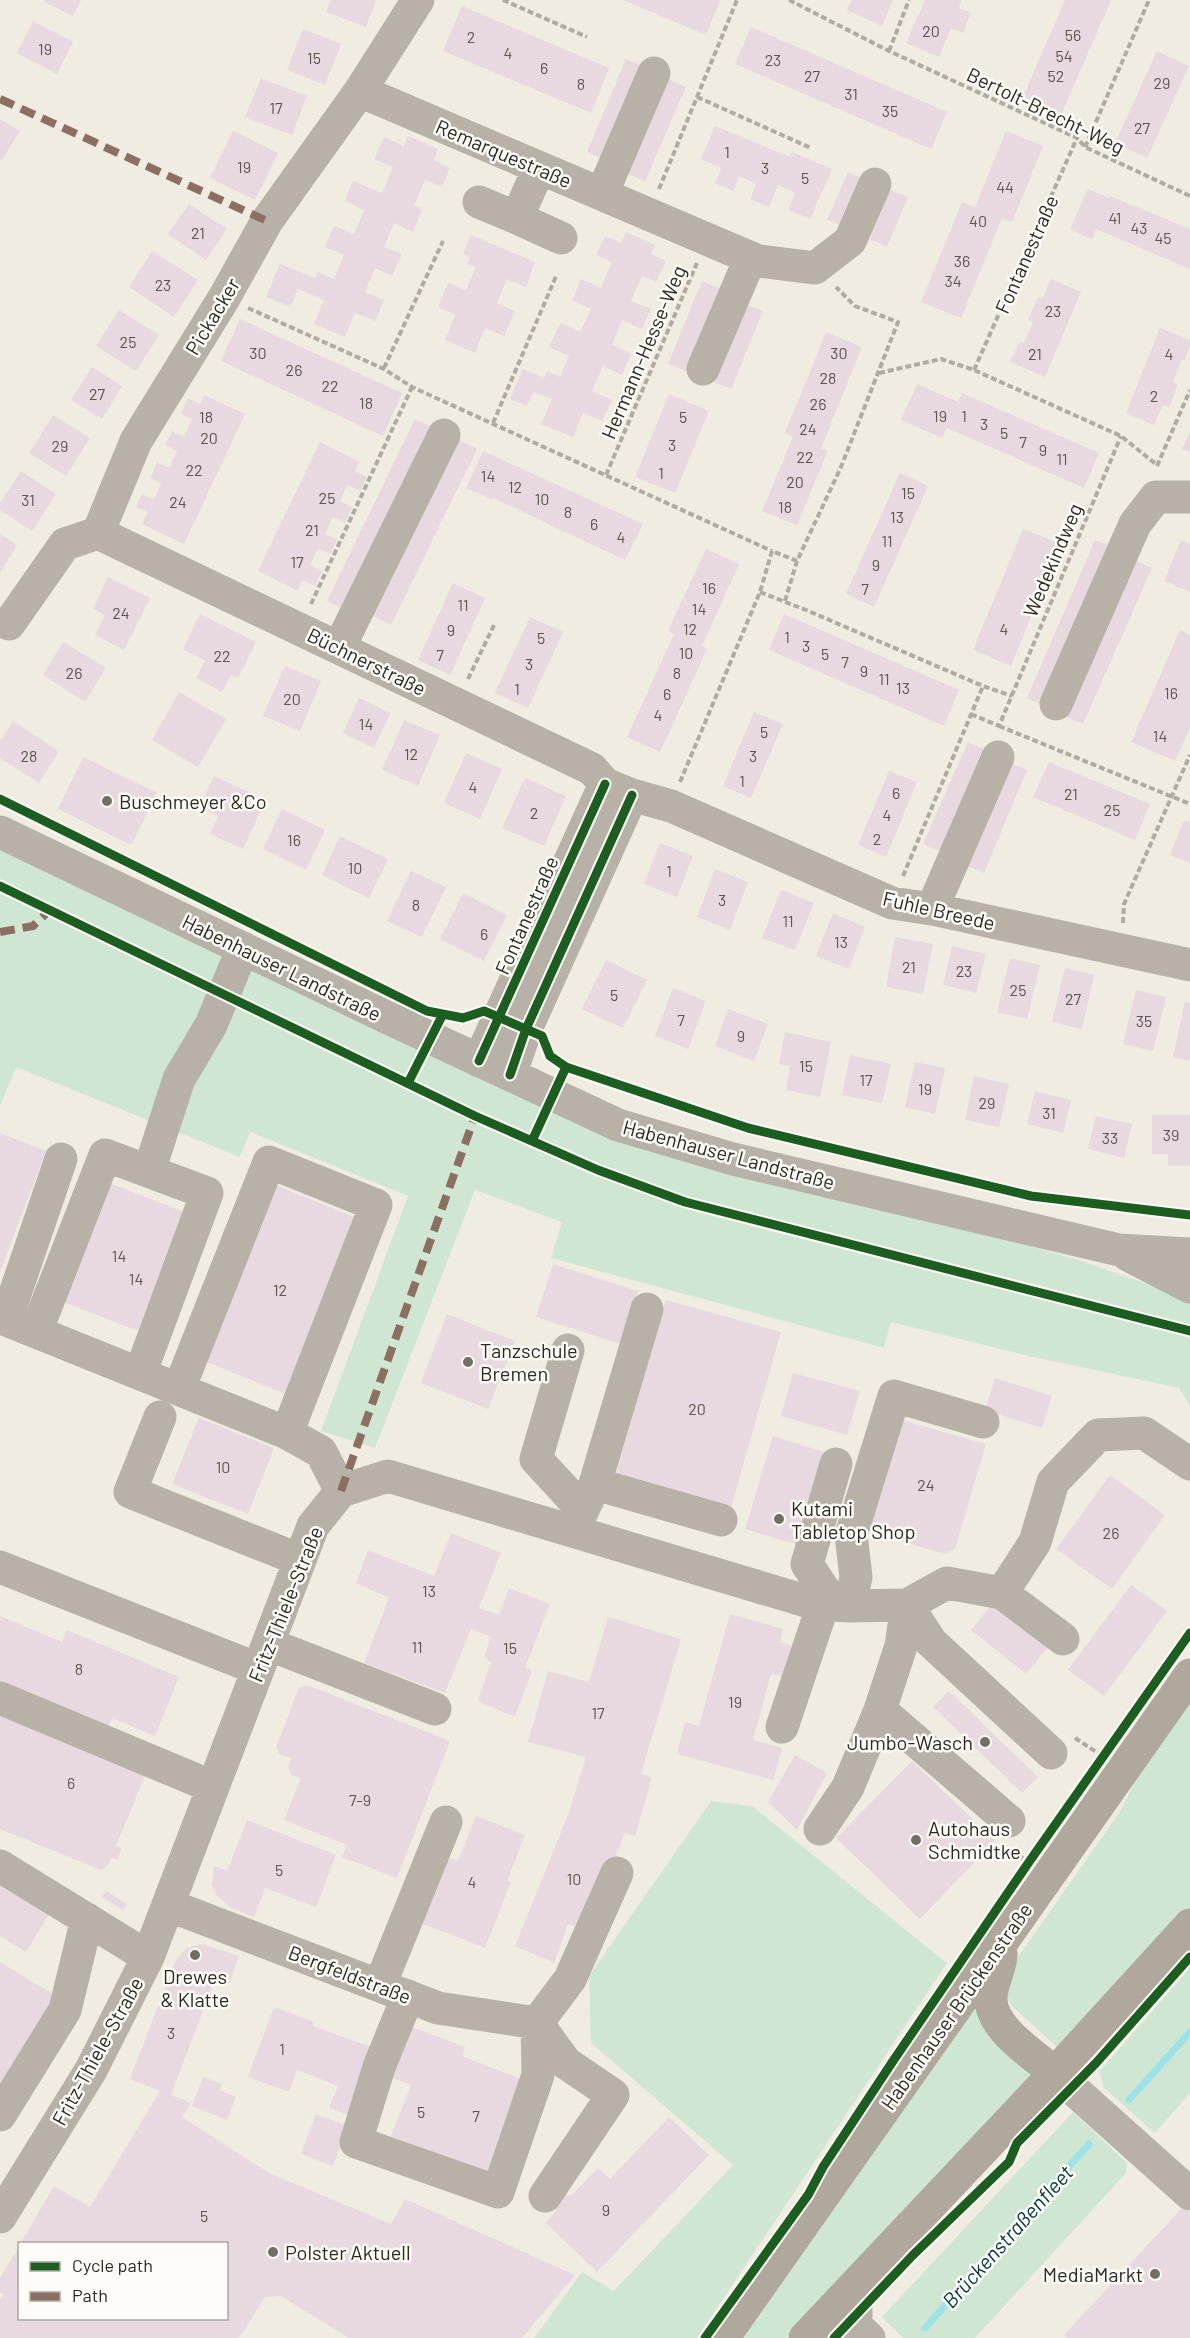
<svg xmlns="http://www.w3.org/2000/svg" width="1190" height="2338" font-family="Barlow,sans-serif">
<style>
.green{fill:#cfe7d2}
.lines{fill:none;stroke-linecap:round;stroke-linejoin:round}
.stream{stroke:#9de1e9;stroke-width:7}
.building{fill:#e7d9df}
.path{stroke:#b0aba2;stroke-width:4;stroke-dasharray:6 3;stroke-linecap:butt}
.minor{stroke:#b7b1a8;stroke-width:33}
.major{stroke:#b0a89c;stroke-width:33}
.quiet{stroke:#8d6e63;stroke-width:8;stroke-dasharray:15 8;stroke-linecap:butt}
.cycleway-casing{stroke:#fefcf8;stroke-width:13}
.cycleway{stroke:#1b5e20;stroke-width:9}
.poi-dot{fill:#726d65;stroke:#fefcf8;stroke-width:2}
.labels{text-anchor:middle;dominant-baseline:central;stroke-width:5;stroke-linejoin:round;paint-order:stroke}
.number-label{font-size:16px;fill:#5c5551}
.street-label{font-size:20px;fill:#2d2922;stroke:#fefcf8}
.poi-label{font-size:20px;fill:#2d2922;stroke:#fefcf8;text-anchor:start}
.water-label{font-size:21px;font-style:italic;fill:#03363d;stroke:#fefcf8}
</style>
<rect width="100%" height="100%" fill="#f1ece1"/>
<path class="green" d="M0,847L442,1059L964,1228L1082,1261L1161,1289L1190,1303V1406L1179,1388L1029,1356L891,1322L884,1348L551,1258L562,1222L475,1190L375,1448L321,1431L408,1196L250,1132L240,1157L16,1067L0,1106Z
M1190,1691V1907L1139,1965L1058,2048L1012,2006L1006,1996L1016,1960L1121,1810L1160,1731Z
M711,1801L752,1806L947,1963L697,2338H534L582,2272L614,2291L733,2165L591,2043L589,1976Z
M1190,1968V2093L1155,2133L1104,2088L1099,2072Z
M974,1997L1036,2073L786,2338H734Z
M1073,2112L1127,2163L1126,2173L975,2338H903L882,2317Z"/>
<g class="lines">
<path class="stream" d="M1129,2100L1190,2032
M925,2328L1089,2144"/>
</g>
<path class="building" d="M45,0H81L73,16L44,2Z
M331,0H376L366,27L326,12Z
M623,0H719L720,1L706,35Z
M852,0H893L882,26L847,10Z
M925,0H962L959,8L971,13L963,33L951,28L939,57L906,43Z
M1065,0H1111L1062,113L1023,97Z
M462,6L609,68L591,113L443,51Z
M33,21L73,42L57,74L17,53Z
M751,27L947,112L931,149L735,64Z
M303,29L341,44L325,85L287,70Z
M1157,51L1189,66L1147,158L1115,143Z
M626,59L645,67L605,160L587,152Z
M261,78L307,96L292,135L245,117Z
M668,79L686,87L645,181L626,173Z
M0,119L20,131L2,160L0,159Z
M715,126L790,157L792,152L832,169L810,219L788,210L795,193L778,185L769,207L750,199L756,184L739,176L733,191L715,183L721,168L701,159Z
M233,131L278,153L255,200L210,178Z
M1006,131L1043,146L1012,222L1002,218L961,318L921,302L962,202L975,207Z
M408,136L438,149L434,160L450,168L442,187L425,180L414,206L422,209L413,232L394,223L384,247L402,254L392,276L375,268L365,292L384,300L375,321L355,313L345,337L314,324L324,300L298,289L290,307L266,297L280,264L315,278L318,272L334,279L344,255L325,247L334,226L354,234L364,210L345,201L353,181L382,193L393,167L374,159L384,137L404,146Z
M848,172L864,179L844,226L827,220Z
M1088,189L1109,198L1110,196L1190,229V269L1096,229L1092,239L1070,229Z
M890,190L908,197L887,247L870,239Z
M189,204L227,229L206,260L168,234Z
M626,232L655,245L651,254L666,261L656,282L642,276L631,301L651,309L642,329L622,320L612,345L631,354L622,375L603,366L592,391L612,400L602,421L583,413L573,437L541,424L552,399L533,392L527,406L510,399L523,369L544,378L547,371L560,377L569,356L549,347L560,323L580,332L591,309L572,300L581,279L601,288L612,262L596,255L605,236L621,243Z
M471,235L535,262L526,287L507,279L497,303L515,311L504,336L485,328L475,353L445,340L455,315L438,307L448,283L466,290L476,267L467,264L470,257L463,254Z
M152,251L198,280L174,317L129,287Z
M1051,279L1081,292L1045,377L1010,362L1020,341L1024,343L1033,322L1028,320L1038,297L1042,299Z
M702,281L721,289L688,372L668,364Z
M744,304L763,311L731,389L712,381Z
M119,310L159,335L136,371L96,346Z
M240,319L402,393L383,436L221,361Z
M1160,328L1190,340V347L1184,361L1182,359L1173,382L1178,384L1169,407L1163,405L1154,425L1126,413Z
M826,332L862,347L821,448L828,451L797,525L762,511L793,437L785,433Z
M92,367L122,386L102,419L71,400Z
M917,384L958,402L962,393L1099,453L1084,488L947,428L942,438L901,420Z
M669,394L709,411L675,493L635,477Z
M204,395L245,414L184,544L142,524L148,512L136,507L142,494L154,500L161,483L150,478L157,462L169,468L177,451L165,445L172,431L184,437L192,419L181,414L188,398L200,404Z
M53,415L90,438L66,476L29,453Z
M415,419L432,427L344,610L327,601Z
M1190,432V452L1182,449Z
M457,439L477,449L391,625L371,615Z
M320,442L359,462L355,471L367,477L360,491L348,485L340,501L352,507L345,523L333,517L325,534L337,540L330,554L318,548L314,556L310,565L322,571L315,586L303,580L298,591L258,571Z
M483,451L643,524L625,560L493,498L492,500L466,488Z
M21,471L56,494L32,531L0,510V503Z
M900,473L928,486L874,607L846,594Z
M1023,529L1061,544L1011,666L973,650Z
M0,534L17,545L0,573Z
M1095,540L1113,547L1045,706L1027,698Z
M1181,540L1190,544V592L1164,581Z
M706,549L739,564L702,646L707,649L660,752L627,737L674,634L668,631Z
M1134,560L1152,568L1083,724L1065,716Z
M108,577L150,598L124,650L95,635L105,615L93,609Z
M453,583L485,598L450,675L418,660Z
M200,614L256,642L238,678L231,675L222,692L196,678L205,661L183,649Z
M784,614L959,690L944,726L769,650Z
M530,617L563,632L528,708L495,693Z
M1180,630L1190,635V728L1175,761L1131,742Z
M63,642L106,668L85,702L43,675Z
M285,666L321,681L300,731L263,716Z
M179,692L226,719L198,767L152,740Z
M359,698L390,713L374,748L343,733Z
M754,712L783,724L751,798L723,786Z
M404,720L440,735L418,786L382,770Z
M13,721L59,751L39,783L0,758V741Z
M968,742L986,750L941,852L923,844Z
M466,753L502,769L480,819L444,803Z
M83,757L157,793L131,845L58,809Z
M1008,762L1027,770L984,873L965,865Z
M1049,762L1150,804L1135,840L1033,797Z
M889,771L917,782L886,857L858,845Z
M214,776L266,800L243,849L210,834L218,816L200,807Z
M525,778L566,796L544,846L502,828Z
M282,809L325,830L306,870L263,849Z
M1184,820L1190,822V863L1170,855Z
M340,836L388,859L369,898L322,875Z
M660,843L693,856L677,897L644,884Z
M715,869L748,882L730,930L697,917Z
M411,871L446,887L422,937L387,921Z
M781,890L814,903L795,950L762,938Z
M463,893L507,915L484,961L440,939Z
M833,913L865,927L849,969L816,956Z
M895,937L933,944L923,994L886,987Z
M952,946L986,954L976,993L943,985Z
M1010,958L1040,965L1027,1019L997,1012Z
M606,960L647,980L623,1028L582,1009Z
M1065,968L1094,975L1082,1029L1052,1022Z
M673,988L706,1001L688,1049L655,1036Z
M1136,990L1166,997L1153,1051L1123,1044Z
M1185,1002L1190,1003V1061L1173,1057Z
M728,1009L768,1024L754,1061L715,1046Z
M785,1032L831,1042L820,1097L786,1090L790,1066L779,1064Z
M850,1055L891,1064L882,1103L842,1095Z
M915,1062L945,1068L935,1114L905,1107Z
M974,1076L1009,1084L999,1127L965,1120Z
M1035,1091L1071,1100L1063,1133L1027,1124Z
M1152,1115H1190V1166H1168V1154H1152Z
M1096,1116L1132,1124L1124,1158L1088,1149Z
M0,1133L46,1151L0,1272Z
M99,1179L184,1212L138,1331L53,1298Z
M273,1184L359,1219L288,1395L202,1360Z
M553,1264L638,1291L621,1344L536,1317Z
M666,1300L781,1332L730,1511L615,1478L655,1337V1307L663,1309Z
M447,1314L515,1341L488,1409L421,1383Z
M793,1373L860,1391L847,1435L781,1416Z
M995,1378L1052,1396L1042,1428L985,1410Z
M199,1418L274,1448L248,1514L172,1484Z
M898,1419L986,1444L955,1549L945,1554L873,1533L867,1523Z
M773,1436L827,1453L799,1545L745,1529Z
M1110,1475L1165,1515L1112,1589L1056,1549Z
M451,1533L501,1553L479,1608L499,1615L509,1588L550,1604L525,1668L532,1670L515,1717L478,1701L491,1662L484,1657L491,1637L471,1629L445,1693L364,1663L389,1598L356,1583L368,1550L434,1576Z
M1131,1585L1167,1611L1104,1696L1068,1670Z
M994,1602L1049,1646L1026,1674L971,1630Z
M730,1614L783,1629L780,1642L799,1648L790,1679L771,1674L753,1740L782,1748L773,1780L677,1754L685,1722L699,1726Z
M0,1616L62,1642L67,1630L179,1677L155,1736L112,1718L107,1730L0,1686Z
M608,1617L681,1639L641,1774L652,1777L635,1836L625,1833L584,1929L568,1924L554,1963L515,1946L570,1810L586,1757L528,1742L548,1671L589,1682Z
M307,1685L450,1741L397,1878L342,1857L347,1845L284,1820L301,1778L291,1775L288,1766L292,1758L279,1754L276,1747L299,1688Z
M949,1691L1038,1777L1022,1793L933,1707Z
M0,1705L149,1766L116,1846L122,1849L117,1860L111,1858L108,1865L102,1870L96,1868L0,1829Z
M795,1755L827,1773L797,1830L768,1802Z
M912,1761L995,1841L920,1919L836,1838Z
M476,1816L525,1835L507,1881L511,1882L485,1948L418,1922L444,1856L458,1861Z
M247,1820L336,1855L316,1907L265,1888L254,1917L232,1908L217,1896L212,1885L214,1866L227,1871Z
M0,1882L50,1913L26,1952L0,1936Z
M106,1891L127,1904L123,1910L102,1897Z
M202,1944L239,1956L229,1984L215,1979L171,2095L191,2103L182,2117L269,2173L391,2224L405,2199L575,2275L522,2338H349L281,2296L265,2297L239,2338H0V2300L4,2294L0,2292V2278L20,2245V2319H226V2244H20L54,2186L90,2207L104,2184L160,2091L130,2079L175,1962L186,1948Z
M0,1962L56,1996L0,2089Z
M274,2007L315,2022L313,2026L379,2050L354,2117L329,2108L338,2086L297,2070L289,2092L248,2077Z
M404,2024L465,2047L462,2056L526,2081L490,2174L391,2136L411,2085L385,2075Z
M203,2077L222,2084L219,2090L236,2097L227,2120L192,2106Z
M316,2114L348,2126L333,2166L301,2154Z
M669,2117L709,2155L597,2272L546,2223L554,2214L557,2204L564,2196L572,2195L598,2168L610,2179Z
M1183,2207L1190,2213V2338H1067L1064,2335Z"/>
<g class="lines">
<path class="path" d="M503,0L587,37
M789,0L889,51L1077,138L1085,147L1190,196
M889,51L909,0
M697,97L811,148
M1085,147L1149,0
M659,189L737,0
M248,308L384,369L412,387L772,551
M384,368L443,241
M974,370L1077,138
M879,373L941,359L974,370L1121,436L1157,465
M493,423L557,274
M1157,466L1190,390
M606,475L697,263
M760,592L806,610L983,686
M785,601L797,561L841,467L898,322L855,306L836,287
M311,604L412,387
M468,679L494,625
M971,714L999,726L1121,436
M999,726L1190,804
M680,782L760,592L772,551L797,561
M903,876L983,686L1012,696
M1123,923L1124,904L1190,755
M1075,1738L1101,1755
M1011,1849L1026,1861"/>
<path class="minor" d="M360,91L758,261L815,268L850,241L875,184
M602,194L654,73
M479,202L517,218L539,168
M517,218L561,238
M703,369L750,259
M98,533L592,769L605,784L632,795L671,806L892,903L932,909L1190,965
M9,624L65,544L98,533L136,441L224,298L267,221L360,91L418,0
M339,648L444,435
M1056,704L1135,524L1156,497H1190
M0,832L384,1016L618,1125L733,1159L1119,1250L1190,1254
M932,909L998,757
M479,1061L605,784
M510,1075L526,1029L632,795
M61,1159L6,1320L287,1433L321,1452L341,1491
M149,1171L179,1079L211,1025L243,948
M1128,1255L1190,1287
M36,1332L105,1155L207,1193L140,1374
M568,1350L536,1459L583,1510
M179,1389L269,1162L376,1205L287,1433
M160,1417L130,1492L300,1560
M595,1484L721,1520
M573,1531L595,1484L647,1309
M0,1567L258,1669
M1002,1593L1063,1639
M907,1605L931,1642L1051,1753
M850,1606L856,1577L851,1535L894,1396L983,1422
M268,1644L435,1709
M0,1698L213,1787
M880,1710L1009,1821
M782,1727L823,1605L824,1590L807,1564L836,1464
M820,1829L848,1787L880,1710L901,1646L907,1605
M0,1866L148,1957
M168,1905L438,2008L537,2023
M380,1985L446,1822
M408,1996L379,2067L356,2142L498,2192L538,2075L537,2023L570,1979L617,1873
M537,2023L566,2063L613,2095L545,2196
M1055,2073L1190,2194
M0,2115L65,2010L87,1919
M0,2217L91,2070L148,1957L313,1526L341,1491L388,1476L816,1604L850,1606L907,1605L947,1583L1002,1593L1035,1542L1053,1482L1098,1435L1144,1433L1190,1464
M856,2285V2326L869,2338"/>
<path class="major" d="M1001,1953C1002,1967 991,1982 991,1998C990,2028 1034,2055 1055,2073
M723,2338L1190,1675
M805,2338L1055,2073L1190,1925"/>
<path class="quiet" d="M0,99L267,221
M0,932L33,926L50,910
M341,1491L475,1116"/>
<g class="cycleway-casing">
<path id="cycleway" d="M0,799L427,1011L463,1018L484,1011L542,1036L550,1056L566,1067L748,1128L1031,1196L1190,1215
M0,886L475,1116L598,1170L685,1202L1190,1331
M479,1061L605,784
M510,1075L526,1029L632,795
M408,1083L442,1016
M532,1141L566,1067
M705,2338L808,2195L823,2167L893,2061L1029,1862L1190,1633
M834,2338L913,2255L1009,2162L1017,2143L1096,2063L1190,1957"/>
</g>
<use href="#cycleway" class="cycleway"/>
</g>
<g class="poi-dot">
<circle cx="107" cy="801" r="6"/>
<circle cx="468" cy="1362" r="6"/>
<circle cx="779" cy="1519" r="6"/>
<circle cx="985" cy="1742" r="6"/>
<circle cx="916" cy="1840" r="6"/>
<circle cx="195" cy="1955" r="6"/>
<circle cx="273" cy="2252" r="6"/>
<circle cx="1155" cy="2274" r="6"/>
</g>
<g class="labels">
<g class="number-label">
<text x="931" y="30">20</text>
<text x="1073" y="34">56</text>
<text x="471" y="36">2</text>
<text x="45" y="48">19</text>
<text x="508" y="52">4</text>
<text x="1064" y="55">54</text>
<text x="314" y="57">15</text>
<text x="773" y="59">23</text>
<text x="544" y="67">6</text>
<text x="812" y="75">27</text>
<text x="1056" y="75">52</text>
<text x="1162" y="82">29</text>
<text x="581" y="83">8</text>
<text x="851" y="93">31</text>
<text x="276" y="107">17</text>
<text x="890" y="110">35</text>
<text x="1142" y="127">27</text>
<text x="727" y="151">1</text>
<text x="244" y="166">19</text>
<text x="765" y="167">3</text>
<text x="805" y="177">5</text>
<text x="1005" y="186">44</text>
<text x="1115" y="217">41</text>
<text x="978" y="220">40</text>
<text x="1139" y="227">43</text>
<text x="198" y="232">21</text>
<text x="1163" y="237">45</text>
<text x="962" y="260">36</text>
<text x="953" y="280">34</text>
<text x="163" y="284">23</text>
<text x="1053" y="310">23</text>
<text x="128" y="341">25</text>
<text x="258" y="352">30</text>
<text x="839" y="352">30</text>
<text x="1035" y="353">21</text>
<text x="1169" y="353">4</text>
<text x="294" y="369">26</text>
<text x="828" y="377">28</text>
<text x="330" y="385">22</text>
<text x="97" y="393">27</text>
<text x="1154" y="395">2</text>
<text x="366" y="402">18</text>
<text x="818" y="403">26</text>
<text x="940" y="415">19</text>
<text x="964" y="415">1</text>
<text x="206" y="416">18</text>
<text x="683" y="416">5</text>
<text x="984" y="423">3</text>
<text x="808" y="428">24</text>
<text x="1004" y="432">5</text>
<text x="209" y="437">20</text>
<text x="1023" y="441">7</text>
<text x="672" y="444">3</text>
<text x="60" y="445">29</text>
<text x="1043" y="449">9</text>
<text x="805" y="456">22</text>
<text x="1062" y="458">11</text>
<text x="194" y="469">22</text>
<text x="661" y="472">1</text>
<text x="488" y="475">14</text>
<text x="795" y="481">20</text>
<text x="515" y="486">12</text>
<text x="908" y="492">15</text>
<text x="327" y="497">25</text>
<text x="542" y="498">10</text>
<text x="28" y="499">31</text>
<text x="178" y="501">24</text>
<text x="785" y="506">18</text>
<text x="568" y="511">8</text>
<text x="897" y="516">13</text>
<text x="594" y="523">6</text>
<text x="312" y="529">21</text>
<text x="621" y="536">4</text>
<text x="887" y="540">11</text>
<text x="297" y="561">17</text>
<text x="876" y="564">9</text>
<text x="709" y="587">16</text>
<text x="865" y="588">7</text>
<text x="463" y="604">11</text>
<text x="699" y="608">14</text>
<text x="121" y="612">24</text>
<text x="690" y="628">12</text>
<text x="1004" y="628">4</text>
<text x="451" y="629">9</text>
<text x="787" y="636">1</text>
<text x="541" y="637">5</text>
<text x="806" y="645">3</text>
<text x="686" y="652">10</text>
<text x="825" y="653">5</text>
<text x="440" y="654">7</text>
<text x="222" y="655">22</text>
<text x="845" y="661">7</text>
<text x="529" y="663">3</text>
<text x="864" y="670">9</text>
<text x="74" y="672">26</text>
<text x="677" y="672">8</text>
<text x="884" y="678">11</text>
<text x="903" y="687">13</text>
<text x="517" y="688">1</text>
<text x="1171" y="692">16</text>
<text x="667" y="693">6</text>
<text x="292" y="698">20</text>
<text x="658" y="714">4</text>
<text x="366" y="723">14</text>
<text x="764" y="731">5</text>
<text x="1160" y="735">14</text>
<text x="411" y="753">12</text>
<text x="29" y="755">28</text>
<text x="753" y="755">3</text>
<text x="742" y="780">1</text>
<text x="473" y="786">4</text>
<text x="896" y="792">6</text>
<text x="1071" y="793">21</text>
<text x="1112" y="809">25</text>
<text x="534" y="812">2</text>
<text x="887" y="814">4</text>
<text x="877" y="838">2</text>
<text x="294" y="839">16</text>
<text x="355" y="867">10</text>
<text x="669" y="870">1</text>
<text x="722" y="899">3</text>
<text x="416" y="904">8</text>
<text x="788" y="920">11</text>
<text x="484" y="933">6</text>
<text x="841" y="941">13</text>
<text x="909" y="966">21</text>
<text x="964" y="970">23</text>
<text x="1018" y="989">25</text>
<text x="614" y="994">5</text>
<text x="1073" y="998">27</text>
<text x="681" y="1019">7</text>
<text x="1144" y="1020">35</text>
<text x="741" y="1035">9</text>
<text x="806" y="1065">15</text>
<text x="866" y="1079">17</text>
<text x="925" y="1088">19</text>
<text x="987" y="1102">29</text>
<text x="1049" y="1112">31</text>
<text x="1171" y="1134">39</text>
<text x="1110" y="1137">33</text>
<text x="119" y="1255">14</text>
<text x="136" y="1278">14</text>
<text x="280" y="1289">12</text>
<text x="697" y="1408">20</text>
<text x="223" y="1466">10</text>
<text x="926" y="1484">24</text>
<text x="1111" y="1532">26</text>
<text x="429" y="1590">13</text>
<text x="417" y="1646">11</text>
<text x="510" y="1647">15</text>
<text x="79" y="1668">8</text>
<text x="735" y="1701">19</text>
<text x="598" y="1712">17</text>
<text x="71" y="1782">6</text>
<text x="360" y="1799">7-9</text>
<text x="279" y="1869">5</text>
<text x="574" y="1878">10</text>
<text x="472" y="1881">4</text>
<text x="171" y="2032">3</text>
<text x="282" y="2048">1</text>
<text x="421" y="2111">5</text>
<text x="476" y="2115">7</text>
<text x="606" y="2209">9</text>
<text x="204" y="2215">5</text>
</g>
<g class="street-label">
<text transform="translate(1046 110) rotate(26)">Bertolt-Brecht-Weg</text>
<text transform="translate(504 153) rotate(23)">Remarquestraße</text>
<text transform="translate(1026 254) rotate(-66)">Fontanestraße</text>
<text transform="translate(212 316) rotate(-59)">Pickacker</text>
<text transform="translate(643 352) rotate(-67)">Hermann-Hesse-Weg</text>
<text transform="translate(1052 560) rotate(-67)">Wedekindweg</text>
<text transform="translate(367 661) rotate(26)">Büchnerstraße</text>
<text transform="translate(939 910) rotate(13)">Fuhle Breede</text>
<text transform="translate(526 915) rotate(-66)">Fontanestraße</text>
<text transform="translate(282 967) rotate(26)">Habenhauser Landstraße</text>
<text transform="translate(729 1154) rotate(15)">Habenhauser Landstraße</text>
<text transform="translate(285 1604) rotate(-68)">Fritz-Thiele-Straße</text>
<text transform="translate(350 1974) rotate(21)">Bergfeldstraße</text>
<text transform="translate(956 2006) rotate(-55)">Habenhauser Brückenstraße</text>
<text transform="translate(97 2051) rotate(-61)">Fritz-Thiele-Straße</text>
</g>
<g class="poi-label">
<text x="119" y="801">Buschmeyer &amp;Co</text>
<text x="480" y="1350">Tanzschule<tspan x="480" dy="23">Bremen</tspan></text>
<text x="791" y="1508">Kutami<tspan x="791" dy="23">Tabletop Shop</tspan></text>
<text x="973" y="1742" text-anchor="end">Jumbo-Wasch</text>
<text x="928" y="1828">Autohaus<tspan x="928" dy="23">Schmidtke</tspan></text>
<text x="195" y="1976" text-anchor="middle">Drewes<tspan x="195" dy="23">&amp; Klatte</tspan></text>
<text x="285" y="2252">Polster Aktuell</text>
<text x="1143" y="2274" text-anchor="end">MediaMarkt</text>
</g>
<g class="water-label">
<text transform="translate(1007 2236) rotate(-48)">Brückenstraßenfleet</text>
</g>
</g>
<rect x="18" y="2242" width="210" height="78" fill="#fefcf8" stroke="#aaa8a2" stroke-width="1.5"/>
<rect x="30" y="2262" width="30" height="9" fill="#1b5e20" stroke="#aaa8a2" stroke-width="1.5"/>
<text x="72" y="2272" font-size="18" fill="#2d2922">Cycle path</text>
<rect x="30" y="2292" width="30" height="9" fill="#8d6e63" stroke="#aaa8a2" stroke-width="1.5"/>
<text x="72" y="2302" font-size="18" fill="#2d2922">Path</text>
</svg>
